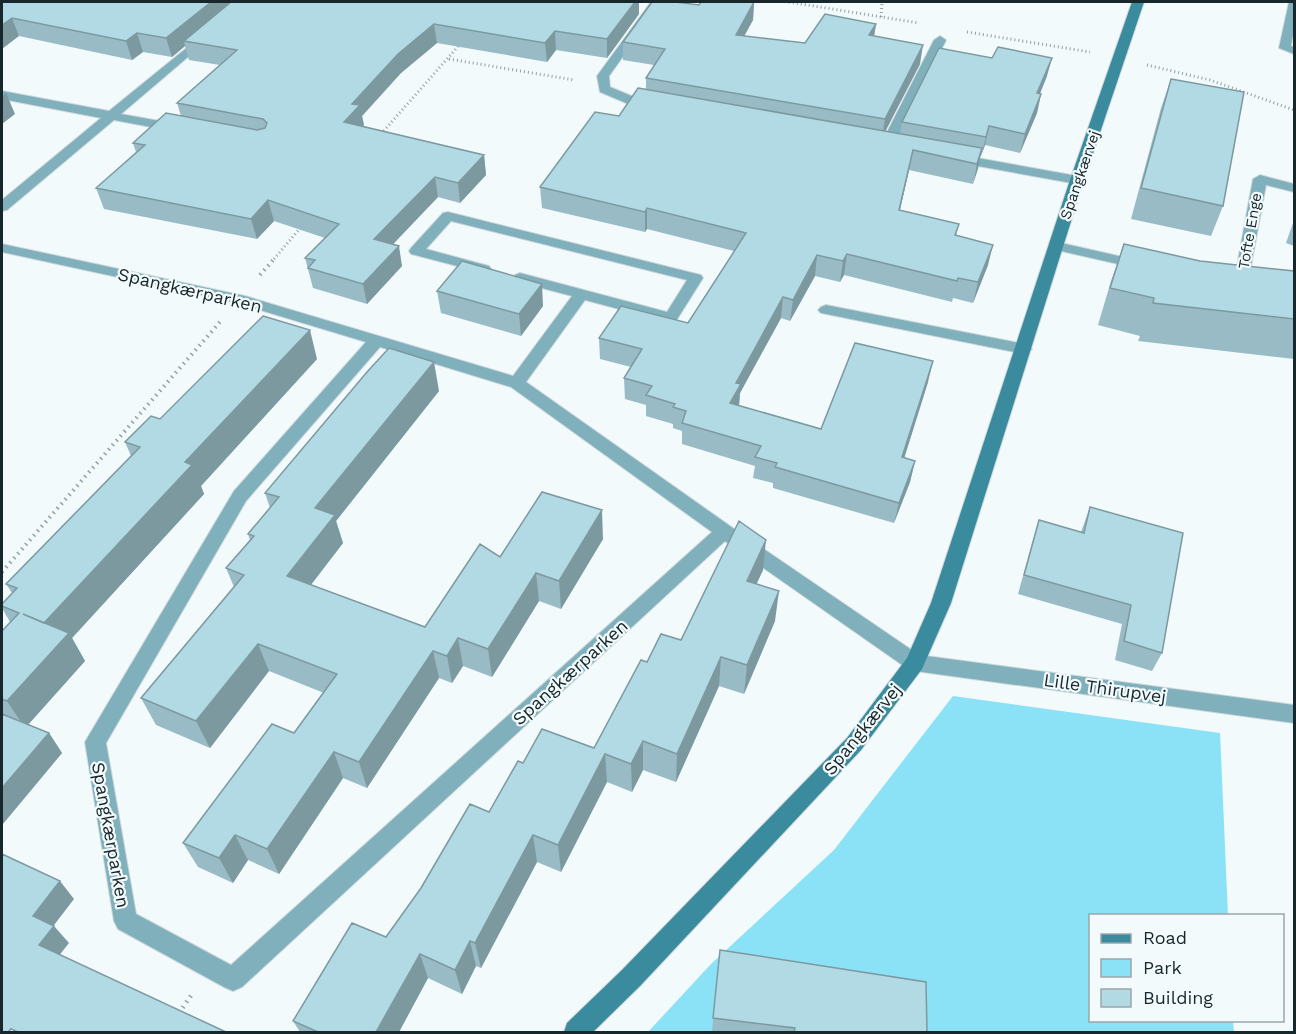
<svg xmlns="http://www.w3.org/2000/svg" width="1296" height="1034" font-family="'Work Sans',sans-serif">
<style>
.green{fill:#8be2f7}
.lines{fill:none;stroke-linecap:round;stroke-linejoin:round}
.street-casing{stroke:#cfd8db;stroke-width:2}
.secondary-casing{stroke:#cfd8db;stroke-width:2}
.path-far2{stroke:#94a0a2;stroke-width:3;stroke-dasharray:1 3;stroke-linecap:butt}
.path-far1{stroke:#94a0a2;stroke-width:4;stroke-dasharray:1.5 4.5;stroke-linecap:butt}
.path{stroke:#94a0a2;stroke-width:4.5;stroke-dasharray:1.5 5;stroke-linecap:butt}
.street{fill:#7fb0bc;fill-rule:evenodd}
.secondary{fill:#3a8b9e;fill-rule:evenodd}
.wall{fill:#99bbc5}
.shaded-wall{fill:#7d99a0}
.building{fill:#b2dae5;stroke:#7d99a0;stroke-width:1.5}
.labels{text-anchor:middle;dominant-baseline:central;stroke-width:4.5;stroke-linejoin:round;paint-order:stroke}
.far-street-label{font-size:15px;fill:#17272b;stroke:#f2fafc}
.street-label{font-size:18px;fill:#17272b;stroke:#f2fafc}
</style>
<rect width="100%" height="100%" fill="#f2fafc"/>
<path class="green" d="M953,696L1220,733L1228,915L1090,916V1020L1233,1021L1234,1032H648L711,964L834,850Z"/>
<g class="lines">
<g class="street-casing">
<path id="street" d="M651,2H662L609,76L610,87L634,97L657,102L659,105L653,109L626,103L600,92L597,76Z
M1289,2H1294V29L1291,46L1294,47V54L1279,48Z
M205,33L209,35V39L121,114L182,125L183,128L182,131L177,132L114,120L7,210L2,211V200L101,118L2,99V91L109,111Z
M940,36L946,40L894,146L887,150L882,149L880,146L934,40Z
M955,154L1077,176L1084,180L1077,184L950,161L948,158Z
M1260,175L1294,184V192L1266,185L1248,282L1241,287L1234,282L1253,179Z
M448,212L701,275L703,278L676,321L671,323L585,300L526,382L730,526L919,655L1294,705V723L915,671L908,669L725,541L242,987L233,991L224,987L118,929L114,921L85,742L234,491L366,342L237,303L2,252V244L245,296L513,376L572,296L515,281L513,278L515,275L520,273L667,312L687,280L451,221L426,249L489,266L491,269L489,272L484,273L411,254L409,251L411,248L443,213ZM380,347L511,387L712,532L231,965L136,914L106,743L246,501Z
M1057,242L1145,262L1147,265L1140,269L1052,249L1050,246L1052,243Z
M826,305L1024,344L1032,349L1024,354L821,313L818,310L821,307Z"/>
</g>
<g class="secondary-casing">
<path id="secondary" d="M1132,2H1144L1084,180L951,603L922,669L861,750L640,986L593,1032H564L567,1023L622,970L847,738L907,658L931,603L1070,180Z"/>
</g>
<path class="path-far2" d="M789,2L919,23
M881,17L882,2
M967,32L1090,52
M449,59L574,80
M1147,65L1210,80L1294,110
M381,134L461,43
M274,259L302,226"/>
<path class="path-far1" d="M260,275L275,258
M2,572L220,322"/>
<path class="path" d="M179,1013L192,994"/>
<use href="#street" class="street"/>
<use href="#secondary" class="secondary"/>
</g>
<path class="wall" d="M2,2L639,14L607,58L556,50L547,62L437,43L401,73L362,116L364,125L362,126L484,155L486,175L460,203L438,197L393,244L402,266L367,304L313,288L305,258L325,238L274,221L257,239L104,209L96,188L136,152L133,143L181,116L177,103L220,65L189,60L185,46L172,57L143,52L132,60L19,36Z
M754,2L753,20L744,36L805,43L876,24L874,36L920,64L885,131L900,134L902,122L1047,76L1040,94H1041L1037,113L1020,153L985,145L981,156H980L973,184L909,170L900,210L959,224L956,236L988,265L973,303L953,298L952,302L844,275L840,282L815,276L790,321L781,318L740,393L739,406L821,429L928,382L904,458L915,461L910,482L894,523L773,488V483L753,478L755,466L682,444V431L673,428V424L646,416V405L625,399L624,378L631,367L600,359L599,338L688,323L734,251L647,229L645,232L542,208L540,187L619,116L646,89V78L654,65L623,60V42L699,5Z
M1171,79L1223,206L1211,236L1131,219L1161,108Z
M1294,220V246L1286,243Z
M1124,244L1200,261L1294,271V359L1138,341L1140,336L1098,325L1111,281Z
M437,291L543,306L521,336L441,313Z
M317,359L201,486L204,494L72,638L85,661L28,725L49,733L62,753L2,825V631L10,622L2,608V604L12,593L6,584L131,456L125,442L160,419Z
M439,391L336,521L343,543L311,585L425,627L500,557L603,539L561,609L539,601L492,677L463,666L452,683L439,678L367,788L343,778L279,874L248,860L233,883L198,867L183,843L294,733L324,693L269,671L210,748L156,725L141,698L234,587L226,568L250,540L248,534L270,508L265,493Z
M1090,507L1162,653L1152,671L1115,660L1122,624L1018,594L1033,540L1039,520L1081,532Z
M763,570L756,584L775,621L744,694L719,686L676,782L643,770L632,792L607,782L561,872L537,862L481,968L476,966L462,994L428,978L399,1032H300L293,1021L386,937L489,812L523,763L594,748L647,662L681,640Z
M720,950L927,1032H712Z"/>
<path class="shaded-wall" d="M211,2H239L184,41L185,46L172,57L166,38Z
M635,2H639V14L607,58V39Z
M754,2L753,20L735,53L736,35Z
M12,18L19,36L2,49V25Z
M434,24L437,43L401,73L362,116L364,125L348,142L344,122L352,104L398,54Z
M876,24L873,43L869,35Z
M555,31L556,50L547,62L545,43Z
M137,33L143,52L132,60L126,41Z
M923,45L920,64L882,138L885,119Z
M1052,58L1047,76L1032,112L1037,93Z
M6,93L15,114L2,124V97Z
M1041,94L1037,113L1020,153L1025,134Z
M989,126L985,145L981,156L986,137Z
M982,148L978,169L973,184L977,164Z
M913,150L909,170L895,231L899,210Z
M484,155L486,175L460,203L458,183Z
M435,177L438,197L378,260L374,239Z
M268,200L274,221L257,239L251,219Z
M647,208V229L645,232V212Z
M993,245L988,265L973,303L978,282Z
M399,246L402,266L367,304L363,284Z
M847,254L844,275L840,282L843,261Z
M817,255L815,276L790,321L793,300Z
M542,284L543,306L521,336L519,314Z
M783,297L781,318L740,393L739,405L729,424L730,403L736,383Z
M310,330L317,359L201,486L204,494L72,638L85,661L25,728L7,701L44,623L185,462Z
M933,361L928,382L898,478L902,457Z
M434,362L439,391L336,521L343,543L296,604L287,576L315,508Z
M915,461L910,482L894,523L899,503Z
M602,510L603,539L561,609L559,581Z
M766,540L763,570L744,611L747,581Z
M536,573L539,601L492,677L488,649Z
M779,591L775,621L744,694L747,665Z
M458,638L463,666L452,683L447,656Z
M258,644L269,671L210,748L196,721Z
M433,651L439,678L367,788L359,762Z
M721,657L719,686L676,782L677,754Z
M49,733L62,753L2,825V788Z
M643,741V770L632,792L631,764Z
M334,752L343,778L279,874L267,849Z
M605,754L607,782L561,872L558,845Z
M235,835L248,860L233,883L219,858Z
M533,835L537,862L481,968L475,943Z
M60,881L74,899L48,933L33,916Z
M54,926L69,943L54,962L39,945Z
M470,941L476,966L462,994L455,970Z
M420,954L428,978L399,1032H376Z"/>
<path class="building" d="M2,2H211L166,38L137,33L126,41L12,18L2,25Z
M231,2H635L607,39L555,31L545,43L434,24L398,54L352,104L360,105L344,122L484,155L458,183L435,177L374,239L399,246L363,284L308,268L315,260L305,258L339,224L268,200L251,219L96,188L145,145L133,143L166,113L257,130L265,128L267,123L263,119L177,103L237,50L184,41Z
M652,2H675L699,5L701,2H754L736,35L805,43L825,14L876,24L869,35L923,45L885,119L646,78L665,49L623,42Z
M998,47L1052,58L1037,93L1041,94L1025,134L989,126L986,137L902,122L939,48L992,58Z
M1171,79L1244,92L1223,206L1141,188Z
M638,88L982,148L977,164L913,150L899,210L959,224L955,235L993,245L978,282L958,278L957,281L847,254L843,261L817,255L793,300L783,297L736,383L741,384L730,403L821,429L855,343L933,361L902,457L915,461L899,503L775,467L777,463L755,457L761,446L682,423L686,411L673,407L675,404L646,395L652,386L624,378L642,349L599,338L621,306L688,323L746,233L647,208L645,212L540,187L595,112L619,116Z
M1124,244L1200,261L1294,271V319L1153,303L1154,298L1110,288Z
M462,261L542,284L519,314L437,291Z
M263,316L310,330L185,462L192,465L44,623L23,614L69,633L7,701L2,699V631L19,613L2,606V604L17,588L6,584L140,447L125,442L151,416L160,419Z
M389,348L434,362L315,508L335,515L287,576L425,627L480,544L500,557L542,492L602,510L559,581L536,573L488,649L458,638L447,656L433,651L359,762L334,752L267,849L235,835L219,858L183,843L272,724L294,733L337,674L258,644L196,721L141,698L244,575L226,568L254,536L248,534L279,497L265,493L367,372Z
M1090,507L1183,533L1162,653L1124,641L1131,605L1024,575L1039,520L1084,533Z
M739,521L766,540L747,581L779,591L747,665L721,657L677,754L643,741L631,764L605,754L558,845L533,835L475,943L470,941L455,970L420,954L376,1032H318L293,1021L352,923L386,937L421,888L470,804L489,812L518,761L523,763L542,729L594,748L641,660L647,662L661,634L681,640Z
M2,714L49,733L2,788Z
M2,854L60,881L33,916L54,926L39,945L226,1032H18L11,1029L8,1032H2Z
M720,950L926,982L927,1032H794L795,1028L713,1018Z"/>
<g class="labels">
<g class="far-street-label">
<text transform="translate(1080 175) rotate(-71)">Spangkærvej</text>
<text transform="translate(1250 231) rotate(-80)">Tofte Enge</text>
</g>
<g class="street-label">
<text transform="translate(190 290) rotate(13)">Spangkærparken</text>
<text transform="translate(570 672) rotate(-42)">Spangkærparken</text>
<text transform="translate(1105 688) rotate(8)">Lille Thirupvej</text>
<text transform="translate(862 729) rotate(-51)">Spangkærvej</text>
<text transform="translate(111 835) rotate(80)">Spangkærparken</text>
</g>
</g>
<rect width="1296" height="1034" fill="none" stroke="#17272b" stroke-width="6"/>
<rect x="1089" y="914" width="195" height="108" fill="#f2fafc" stroke="#9aa6a8" stroke-width="1.5"/>
<rect x="1101" y="934" width="30" height="9" fill="#3a8b9e" stroke="#9aa6a8" stroke-width="1.5"/>
<text x="1143" y="944" font-size="18" fill="#17272b">Road</text>
<rect x="1101" y="959" width="30" height="18" fill="#8be2f7" stroke="#9aa6a8" stroke-width="1.5"/>
<text x="1143" y="974" font-size="18" fill="#17272b">Park</text>
<rect x="1101" y="989" width="30" height="18" fill="#b2dae5" stroke="#9aa6a8" stroke-width="1.5"/>
<text x="1143" y="1004" font-size="18" fill="#17272b">Building</text>
</svg>
